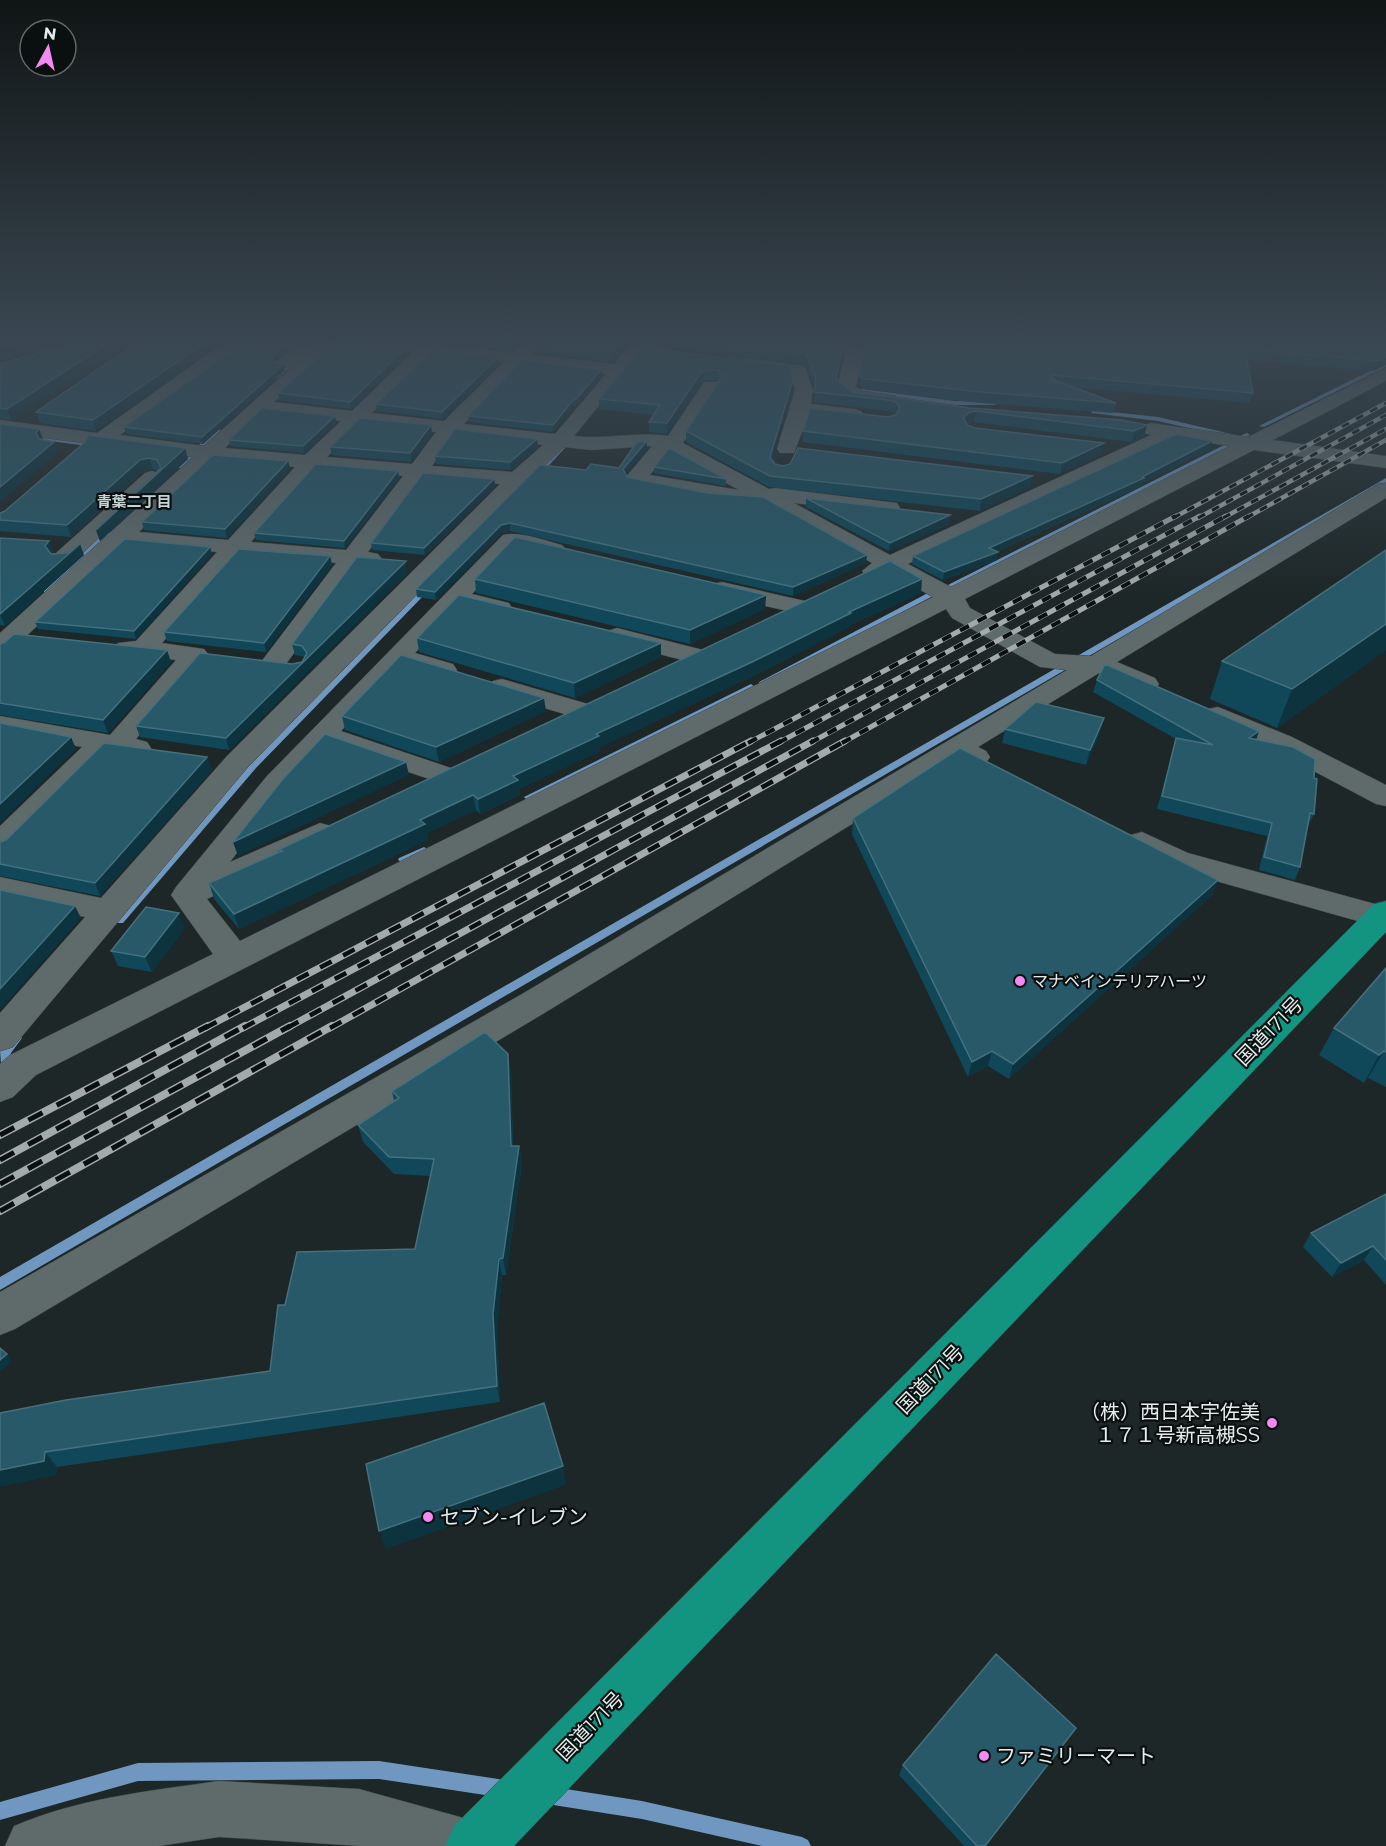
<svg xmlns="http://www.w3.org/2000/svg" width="1386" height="1846" font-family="Montserrat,'Noto Sans JP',sans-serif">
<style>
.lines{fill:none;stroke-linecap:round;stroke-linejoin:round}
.stream{fill:#7097c0;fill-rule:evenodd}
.minor-casing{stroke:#3d4445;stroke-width:1}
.trunk-casing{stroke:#3d4445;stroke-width:1}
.minor{fill:#5f6b6b;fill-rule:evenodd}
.trunk{fill:#139480;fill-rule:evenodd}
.rail-far3-casing{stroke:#a3aaaa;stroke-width:4.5}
.rail-far2-casing{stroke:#a3aaaa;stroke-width:5}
.rail-far1-casing{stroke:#a3aaaa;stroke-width:7}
.rail-casing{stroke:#a3aaaa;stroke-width:8}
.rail-far3{stroke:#0a0f0f;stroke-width:3;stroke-dasharray:8;stroke-linecap:butt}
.rail-far2{stroke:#0a0f0f;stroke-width:4;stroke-dasharray:10;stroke-linecap:butt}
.rail-far1{stroke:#0a0f0f;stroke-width:4.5;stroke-dasharray:13;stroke-linecap:butt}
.rail{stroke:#0a0f0f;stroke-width:5;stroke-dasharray:16;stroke-linecap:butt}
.wall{fill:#104759}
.shaded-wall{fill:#0c333e}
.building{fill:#275969;stroke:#45707d;stroke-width:1.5}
.poi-dot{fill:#f38af2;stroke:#0a0f0f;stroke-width:2}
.labels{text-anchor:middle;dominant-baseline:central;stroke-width:4.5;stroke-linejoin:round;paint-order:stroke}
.far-neighbourhood-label{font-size:15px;font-weight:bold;fill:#c6d3d4;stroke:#0a0f0f}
.poi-label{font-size:16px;fill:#e6ecec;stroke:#0a0f0f;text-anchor:start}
.near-street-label{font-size:20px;fill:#e6ecec;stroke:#0a0f0f}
.near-poi-label{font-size:20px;fill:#e6ecec;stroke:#0a0f0f;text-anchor:start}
</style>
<rect width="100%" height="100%" fill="#1d2727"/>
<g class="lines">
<path class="stream" d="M274,340H290L319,344L276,379L274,378V376L311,345Z
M1386,363V367L1264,427L1259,426Z
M847,387L955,401H995L998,403L995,405H955L845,390L844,389Z
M1094,410L1158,417L1240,436L1247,433L1250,435L1241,440L1158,421L1092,413L1091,412Z
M216,429L221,430L181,468H177V466Z
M30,435L95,443L98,445L95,447L28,438V436Z
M570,436L575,437L540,475H536V473Z
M1226,444L1229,446L1228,447L949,590L942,588Z
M1386,478V483L0,1290V1277Z
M105,531L112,533L50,592H44V588Z
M423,587L430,589L256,768L123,923H115L114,920L115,917L250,764Z
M926,594H929L933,596L766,684H760L759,682Z
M751,684L755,687L754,689L532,799H526L524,797Z
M424,847L429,850L427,852L403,863L398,860L399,858Z
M16,1034L20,1035L22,1038L11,1053L9,1064L5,1065L1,1064L0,1051L12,1035Z
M379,1761L505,1780L511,1783L514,1789L511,1795L505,1798L379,1779L138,1781L0,1820V1802L138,1763Z
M547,1786L642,1801L802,1837L808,1840L811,1846H762L642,1819L547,1804L541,1801L538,1795L541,1789Z"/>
<g class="minor-casing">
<path id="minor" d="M228,340L306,341L312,342L314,348L319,343L316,340H388L423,342L426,340H445L441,344L513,353L526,340H545L532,355L614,364L635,340H653L574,436C606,440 636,431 668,436L704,382H718L720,386L683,443L769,489L775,488L897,503L900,508L897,513L889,515L794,503L890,555L1151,435L1144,433L1141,429L1144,425L1151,423L1248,437L1386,368V381L1273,440L1386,456V468L1254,450L965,599L970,608L1055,654L1091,656L1378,484L1386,483V498L1117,662L1155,678L1159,684L1155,690C1136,694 1116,681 1099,673L978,747L986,751L990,757L986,763L976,766L958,759L546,1012L15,1329L0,1335V1292L522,994L1067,670L1040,667L952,618L946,609L36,1075L13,1097L0,1102V1064L10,1055L213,954L171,895L176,887L267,776L503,535C521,531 545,541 562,545L566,550L562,555L554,557L516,548L472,594L509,603L512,608L509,613L500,615L460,606L415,653L453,664L457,670L453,676L444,678L403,666L341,731L451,768L456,774L451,780L441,783L328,745L287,788L230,862L320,823L331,826L335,833L331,840L207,899L240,941L933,597L889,573L874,578L866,576L862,571L872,563L763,503L707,499L628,483L625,478L652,446L591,450L564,447L525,484L247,768L13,1047L0,1051V1013L85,917L0,899V877L101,898L227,756L500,484L423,477L368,552L378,554L382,559L378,564L359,565L283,668L274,670L265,668L261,662L336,563L240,554L162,643L204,649L208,654L136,739L147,742L151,748L147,754L137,757L108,753L11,851L0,854V826L82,747L0,732V716L110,735L176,660L118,653L114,648L118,643L136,641L217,552L126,544L9,652L0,655V633L193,457L0,432V420L97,433ZM245,346L290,350L275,363L278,367C288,370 294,364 302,358L204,446L120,435ZM336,346L413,352L352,411L274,402ZM432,354L504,362L444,421L372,413ZM522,364L606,374L555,434L464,424ZM263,412L341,421L305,455L225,448ZM361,424L436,432L412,464L327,457ZM455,434L543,445L512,472L432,466ZM1176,438L1230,446L951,587L908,564ZM669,452L739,490L650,475ZM214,460L295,467L228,540L139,532ZM316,468L403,476L346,550L251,542Z
M820,340C834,339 853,339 863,351L856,387L863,391L895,396L898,400L895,404C878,408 847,404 837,389L845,353L823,344Z
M746,358L805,366L813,390L811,404L854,409L861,411L864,415L861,419L854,421L808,416L794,453H780L777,449L795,390L791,374L740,367L737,363L740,359Z
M152,471L159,473L163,477L159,481L72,563L64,565L56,563L52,558L56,553L145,473Z
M722,582L805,601L808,606L805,611L796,613L713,594L710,589L713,584Z
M617,628L703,650L707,655L703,660L694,663L608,641L604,636L608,631Z
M502,679L588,704L592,710L588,716L578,718L493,693L489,687L493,681Z
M1218,707L1292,737L1386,785V806L1376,804L1272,749L1208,721L1204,715L1208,709Z
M1142,832L1188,853L1386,907V929L1166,867L1131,849L1127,842L1131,835Z
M219,1781L359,1789L460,1817L480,1826L489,1846H361L219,1837L159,1846H5L14,1826C80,1798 149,1791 219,1781Z"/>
</g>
<g class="trunk-casing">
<path id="trunk" d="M1386,901V932L514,1846H445L454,1826L1374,904Z"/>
</g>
<use href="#minor" class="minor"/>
<use href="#trunk" class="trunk"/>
<g class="rail-far3-casing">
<path id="rail-far3" d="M1173,518L1386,403
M1198,518L1386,415
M1223,518L1386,429
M1246,518L1386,440"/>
</g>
<g class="rail-far2-casing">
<path id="rail-far2" d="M748,743L1176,516
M778,743L1200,516
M810,743L1226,516
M842,743L1249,516"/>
</g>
<g class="rail-far1-casing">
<path id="rail-far1" d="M205,1028L751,741
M243,1028L781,741
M287,1028L813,741
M330,1028L845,741"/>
</g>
<g class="rail-casing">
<path id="rail" d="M0,1135L208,1026
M0,1160L245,1026
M0,1184L290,1026
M0,1211L332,1026"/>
</g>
<use href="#rail-far3" class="rail-far3"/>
<use href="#rail-far2" class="rail-far2"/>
<use href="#rail-far1" class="rail-far1"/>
<use href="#rail" class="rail"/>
</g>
<path class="wall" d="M141,340L96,431L40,423L36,412Z
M446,340H524L512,351L446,342Z
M632,340L613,362L537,353L536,343Z
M648,340H831L843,344L842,354L837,379L852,392L970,408L1147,425L1144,436L1132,442L974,422L966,424L975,428L1104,443L1102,454L1060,474L802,442L803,431L896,414L895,413L887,411L814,402L815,388L805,364L662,346L656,347L655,348V349L793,380V390L772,460L775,464L783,466L1032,476L1030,487L980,511L769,487L686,442V431L719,382L718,380L702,381L667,434L649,432V422L654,415L599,409V399Z
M847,340H1386L1373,371L1247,360L1253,393L1250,403L1072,387L1116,403L1113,413L969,402L864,389L859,386L864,349L855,342Z
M407,347L408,354L351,409L279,400L278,393Z
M285,352L275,361L285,370L203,444L126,434L124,427Z
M0,364L11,420L0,418Z
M499,364L443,419L377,411L376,404Z
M601,370L602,376L575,406H573L553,432L469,422L468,416Z
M336,423L304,453L230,446L229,440Z
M432,434L411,462L332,455L330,447Z
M537,439L538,447L511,470L436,464L435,456Z
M1212,441L1210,449L1142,483V486L997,551V560L943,580L912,564L913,556Z
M85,442L185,448L188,459L100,541L96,530L158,471L153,469L143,471L71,537L0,531V513L5,511Z
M647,449L625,474L627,477L866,563L793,596L510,531L501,533L436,600L417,597L416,589L540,465L586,470L619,468Z
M288,461L290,469L227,538L144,530L142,522Z
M654,467L726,479V486L654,473Z
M398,471L399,478L345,548L256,540L254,533Z
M494,479L495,486L425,555L372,550L371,543Z
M806,498L950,515L949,524L889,551L806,507Z
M0,538L49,541L53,554L84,555L5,626L0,625Z
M210,547L212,554L136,639L38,629L35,622Z
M1386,550V650L1277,728L1210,699L1222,661Z
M330,556L332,565L266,652L167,641L164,632Z
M408,572L229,750L140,737L136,726L292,664L302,662L305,657L295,655L292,644Z
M475,579L766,595L765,609L690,644L476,593Z
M921,593L850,625L849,627L751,677L600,747V751L519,789L520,795L480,814L476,810L427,833L428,840L239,929L214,899L209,883L278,853V850Z
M417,638L661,643V657L575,698L419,652Z
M0,644L171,662L108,733L0,715Z
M1097,680L1256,740L1314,778V814L1308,826L1300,867L1295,880L1259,870L1267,836L1157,809L1176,739L1093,692Z
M546,711L439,762L345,730L342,716Z
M1104,718L1100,733L1086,765L1002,743L1005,729Z
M207,757L212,770L100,896L0,876V842Z
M853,818L1218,880L1212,895L1009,1079L988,1066L968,1077L852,834Z
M185,928L152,972L118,966L111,951Z
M1386,968V1087L1368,1078L1364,1083L1319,1055L1334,1028Z
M511,1071L513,1146H519L522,1163L506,1275H502L497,1330L500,1402L57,1467L56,1475L0,1413L270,1371L285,1305L415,1249L430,1176L394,1174L363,1142L358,1125L394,1101L392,1091Z
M1386,1194V1285L1364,1260L1332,1277L1303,1247L1311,1233Z
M903,1765L985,1846H964L899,1775Z"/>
<path class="shaded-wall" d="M30,340H66L0,360V349Z
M113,340H131L11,420L7,409Z
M209,340H225L96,431L93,420Z
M512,340H524L512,351L511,341Z
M623,340H632L613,362V352Z
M653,340H662V346L656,347L651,352V342Z
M843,344L842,354L835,389L836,378Z
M283,346L285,352L273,363L271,357Z
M407,347L408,354L351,409L350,402Z
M498,357L499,364L443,419L442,412Z
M1386,357V365L1373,371L1377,361Z
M284,364L285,370L203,444L202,437Z
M601,370L602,376L575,406V400Z
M702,371V381L667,434V423Z
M793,380V390L770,468V457Z
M573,400V406L553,432V425Z
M976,411L974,422L966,424L964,418L968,413Z
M335,416L336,423L304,453L303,446Z
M431,425L432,434L411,462L410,453Z
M1147,425L1144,436L1132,442L1134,431Z
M39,429L43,439L40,444L36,433Z
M537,439L538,447L511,470L510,462Z
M647,441V449L623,477V469Z
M1212,441L1210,449L1142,483V486L987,555L989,548L1142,477Z
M54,442L58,452L0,502V487Z
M1104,443L1102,454L1060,474L1062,463Z
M185,448L188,459L100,541L96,530Z
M149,458L153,469L143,471L71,537L67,525L140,460Z
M288,461L290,469L227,538L225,529Z
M398,471L399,478L345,548L344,541Z
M1032,476L1030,487L980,511L981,499Z
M494,479L495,486L425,555L424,548Z
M950,515L949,524L889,551L890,543Z
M510,523V531L501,533L436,600L435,592L501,525Z
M49,541L53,553L50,558L45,546Z
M80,544L84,555L5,626L0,614Z
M210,547L212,554L136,639L134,631Z
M998,552L997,560L943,580L944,572Z
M867,555L866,563L793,596V587Z
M330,556L332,565L266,652L264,643Z
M406,561L408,572L229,750L226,738Z
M922,579L921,593L850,625L849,627L751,677L600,747V751L519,789L520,795L480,814L478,799L513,776L596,734L849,612Z
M766,595L765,609L690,644V630Z
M1386,624V650L1277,728L1292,689Z
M661,643V657L575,698L574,683Z
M167,650L171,662L108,733L103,720Z
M544,698L546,711L439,762L436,747Z
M1104,718L1100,733L1086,765L1090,750Z
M1259,731L1255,744L1249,738Z
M71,737L76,749L0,823V804Z
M207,757L212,770L100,896L95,883Z
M406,762L409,775L238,856L233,842Z
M473,795L476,810L427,833L428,840L239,929L234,914L420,820Z
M1218,880L1212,895L1009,1079L1013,1064Z
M75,906L81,918L0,1010V989Z
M179,913L185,928L152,972L145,957Z
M992,1051L988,1066L968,1077L972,1062Z
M1384,1051L1368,1078L1364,1083L1379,1055Z
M508,1054L511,1071L513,1163L511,1146Z
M519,1146L522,1163L506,1275L503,1258Z
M1373,1246L1364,1260L1332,1277L1341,1263Z
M499,1259L502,1275L497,1330L500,1402L497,1386L493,1314Z
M7,1354L12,1361L0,1372V1360Z
M45,1452L57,1467L56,1475L0,1487V1470Z
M563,1466L566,1485L386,1549L379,1531Z"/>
<path class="building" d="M0,340H30L0,349Z
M82,340H113L7,409L0,408V364Z
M141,340H209L93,420L36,412Z
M539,340H623L613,352L536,343Z
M648,340H653L651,342L655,349L790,366L793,380L770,457L775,464L783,466L790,464L798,448L1032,476L981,499L770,476L686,431L722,377L718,370L702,371L667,423L649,422L660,405L599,399Z
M692,340H831L843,344L836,378L852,392L970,408L1122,420L1147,425L1134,431L976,411L968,413L964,418L967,425L975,428L1104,443L1062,463L803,431L810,408L888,417L896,415L900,408L896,402L888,400L814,392L816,379L806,354Z
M865,340H1386V357L1377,361L1245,349L1253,393L1052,375L1051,379L1116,403L971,391L865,379L859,376Z
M244,342L283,346L271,357L276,363L284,364L202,437L124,427Z
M336,342L407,347L350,402L278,393Z
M432,350L498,357L442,412L376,404Z
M522,360L601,370L575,400H573L553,425L468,416Z
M262,408L335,416L303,446L229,440Z
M360,418L431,425L410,453L330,447Z
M0,424L39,429L36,433L39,439L54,442L0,487Z
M455,429L537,439L510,462L435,456Z
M1176,434L1212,441L1142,477L1144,478L989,548L998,552L944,572L913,556Z
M88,435L185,448L96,530L161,468L157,460L149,458L140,460L67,525L0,520V513L5,511L85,442Z
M647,441L623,469L627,477L707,493L763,497L867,555L793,587L510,523L501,525L435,592L416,589L540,465L586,470L591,464L619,468L637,442Z
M669,448L726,479L654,467Z
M213,455L288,461L225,529L142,522Z
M316,464L398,471L344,541L254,533Z
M423,473L494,479L424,548L371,543Z
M806,498L950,515L890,543Z
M515,537L766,595L690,630L475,579Z
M0,538L49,541L45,546L51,554L67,553L80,544L0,614Z
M125,539L210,547L134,631L35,622Z
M239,549L330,556L264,643L164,632Z
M1386,550V624L1292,689L1222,661Z
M357,557L406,561L226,738L136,726L200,653L292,664L302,662L307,653L302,646L292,644Z
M890,561L922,579L849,612L851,613L752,662L596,734L599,736L513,776L518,780L478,799L473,795L420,820L425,824L234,914L209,883L282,851L278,850Z
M459,595L661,643L574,683L417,638Z
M14,634L167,650L103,720L0,703V644L5,642Z
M401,655L544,698L436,747L342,716Z
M1105,664L1259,731L1249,738L1293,747L1315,759L1314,778L1317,779L1314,814L1310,813L1300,867L1264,857L1272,823L1162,796L1176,738L1213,745L1097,680Z
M1036,702L1104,718L1090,750L1005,729Z
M0,723L71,737L0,804Z
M325,734L406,762L233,842L282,780Z
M104,743L207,757L95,883L0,864V842L6,840Z
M960,748L1218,880L1013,1064L992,1051L972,1062L853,818Z
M0,890L75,906L0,989Z
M146,907L179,913L145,957L111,951Z
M1386,968V1052L1384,1051L1379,1055L1334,1028Z
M485,1032L508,1054L511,1146H519L503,1258L499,1259L493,1314L497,1386L45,1452L44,1461L0,1470V1413L66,1400L270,1371L278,1305H285L297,1252L415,1249L434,1159L389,1157L358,1125L399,1098L392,1091Z
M1386,1194V1260L1373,1246L1341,1263L1311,1233Z
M0,1348L7,1354L0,1360Z
M544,1403L563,1466L379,1531L366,1464Z
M996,1654L1076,1728L985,1846H977L903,1765Z"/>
<linearGradient id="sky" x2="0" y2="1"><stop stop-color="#101515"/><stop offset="0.57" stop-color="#3a4752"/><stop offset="1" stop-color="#3a4752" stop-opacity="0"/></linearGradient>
<rect width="1386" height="598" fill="url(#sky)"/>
<g class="poi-dot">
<circle cx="1020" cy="981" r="6"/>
<circle cx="1272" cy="1423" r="6"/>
<circle cx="428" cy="1517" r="6"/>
<circle cx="984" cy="1756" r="6"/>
</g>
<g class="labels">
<g class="far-neighbourhood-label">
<text x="134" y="501">青葉二丁目</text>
</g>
<g class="poi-label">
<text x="1032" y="981">マナベインテリアハーツ</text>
</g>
<g class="near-street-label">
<text transform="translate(1269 1031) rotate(-46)">国道171号</text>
<text transform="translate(930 1379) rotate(-46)">国道171号</text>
<text transform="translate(590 1726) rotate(-46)">国道171号</text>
</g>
<g class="near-poi-label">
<text x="1260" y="1412" text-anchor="end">（株）西日本宇佐美<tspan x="1260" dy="23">１７１号新高槻SS</tspan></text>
<text x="440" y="1517">セブン-イレブン</text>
<text x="996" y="1756">ファミリーマート</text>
</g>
</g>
<g transform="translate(48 48) rotate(8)"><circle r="28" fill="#0a0f0f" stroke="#626767" stroke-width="1.5"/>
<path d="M0-4.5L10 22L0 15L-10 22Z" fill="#f38af2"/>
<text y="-9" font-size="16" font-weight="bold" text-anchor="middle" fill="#e6ecec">N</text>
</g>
</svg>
